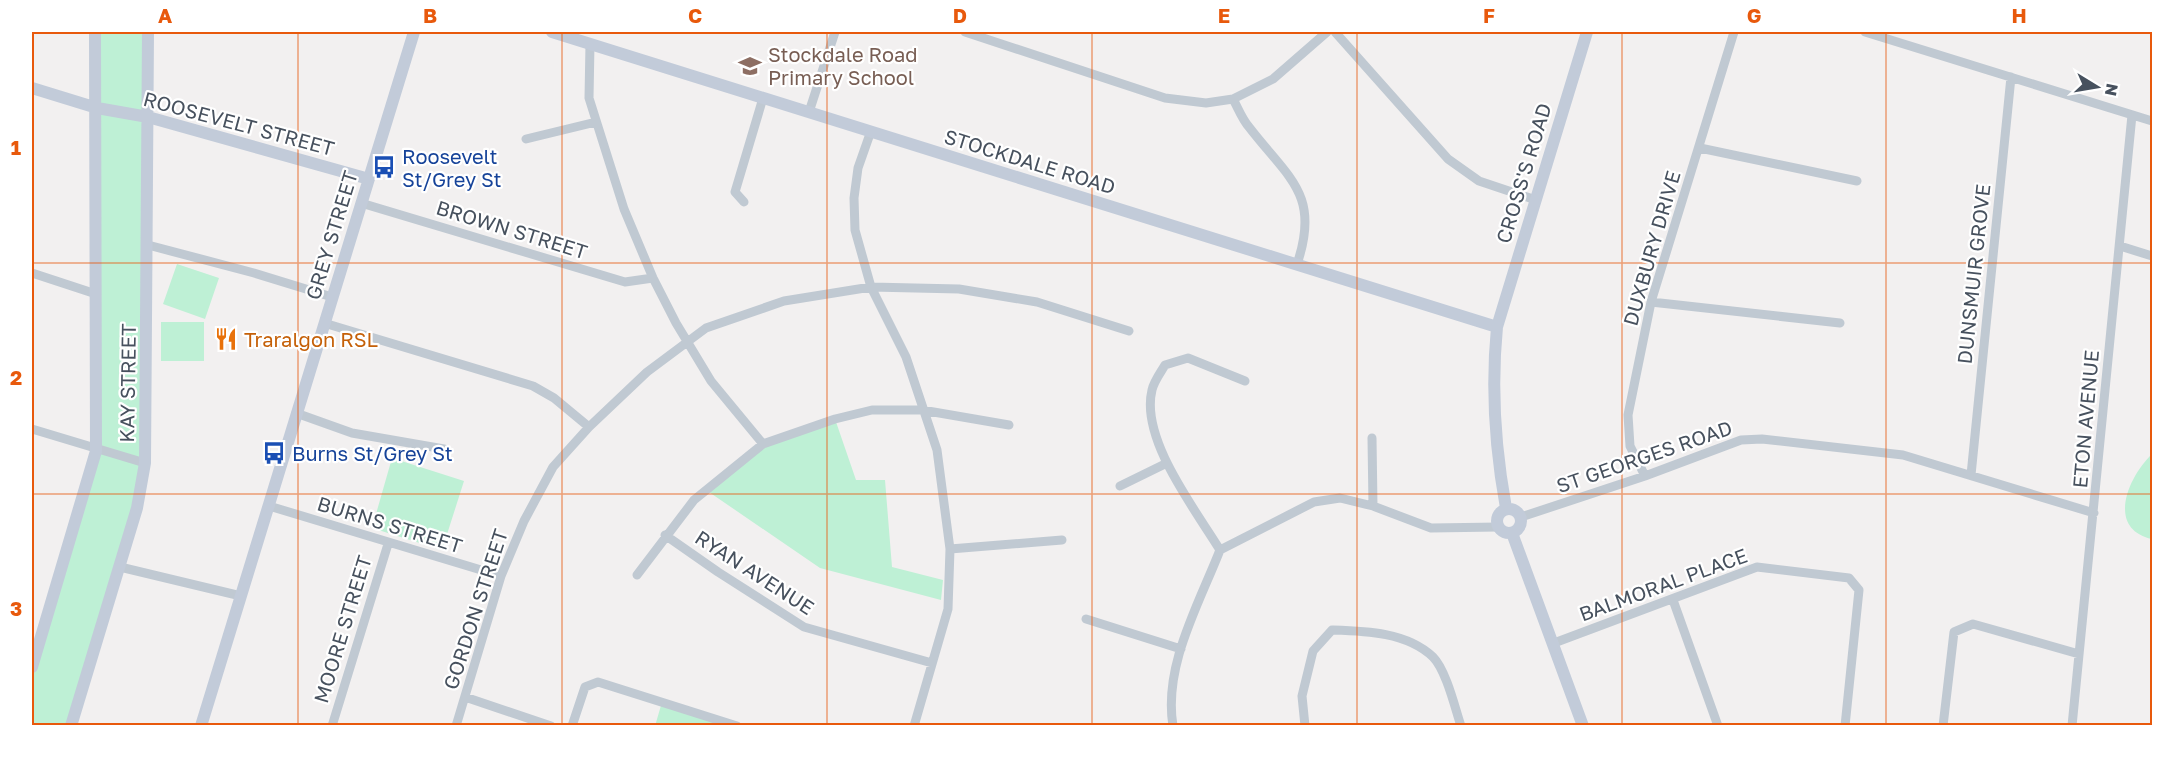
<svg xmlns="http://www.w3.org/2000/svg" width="2184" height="757" font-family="'Golos Text',sans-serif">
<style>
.green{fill:#bef0d5}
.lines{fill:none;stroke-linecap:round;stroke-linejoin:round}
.street{stroke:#c0c9d2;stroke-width:9}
.secondary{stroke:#c2cbd9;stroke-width:12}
.grid{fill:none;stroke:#e8590c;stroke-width:1.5;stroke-opacity:0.55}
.labels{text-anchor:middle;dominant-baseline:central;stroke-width:4.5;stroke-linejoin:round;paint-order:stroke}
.education-label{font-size:20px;fill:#785e54;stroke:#fff;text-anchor:start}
.street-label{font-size:20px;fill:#47515e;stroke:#fff}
.transit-label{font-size:20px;fill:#164399;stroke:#fff;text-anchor:start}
.food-label{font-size:20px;fill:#c56008;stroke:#fff;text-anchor:start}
.neatline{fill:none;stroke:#e8590c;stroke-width:2}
.grid-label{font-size:20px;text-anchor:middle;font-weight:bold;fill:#e8590c}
</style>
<rect width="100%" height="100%" fill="#f2f0f0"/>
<path class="green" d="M95,32H148L145,463L71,725L32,726V667L96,451Z
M177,264L219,278L205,319L163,304Z
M161,322H204V361H161Z
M835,419L856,480H885L892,567L943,580L941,600L820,568L706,490L763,444Z
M2152,454V539C2105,528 2129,476 2152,454Z
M392,458L464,481L442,550L372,528Z
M662,702L718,720L716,725L655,726Z"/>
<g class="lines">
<path class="street" d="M965,32L1165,98L1206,103L1233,99L1273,79L1327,32
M1335,32L1448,159L1479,181L1536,200
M1865,32L2152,121
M590,44L589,98L624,209L653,278L676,323L711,381L763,444
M1233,99C1238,108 1242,119 1249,127C1288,178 1321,194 1297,264
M809,112L835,32
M871,131L858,168L854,198L855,230L871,287L906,357L937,450L950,549L948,609L914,726
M526,139L596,122
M1700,148L1857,181
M744,202L735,192L763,98
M361,203L625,282L653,278
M148,245L254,273L332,297
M2120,246L2152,256
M32,273L96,294
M1651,302L1840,323
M324,323L533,386L554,398L589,427
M296,413L352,433L444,449
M32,429L145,463
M1372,438L1373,506
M1971,475L2011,77
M1645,476L1630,446L1628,415L1651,302L1734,32
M1120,486L1167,463
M269,506L501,576
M1521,517L1645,476L1741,440L1762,439L1903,455L2094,513
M665,535L718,572L804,627L932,663
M950,549L1062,540
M1220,550C1195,509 1140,439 1152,390C1154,381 1161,372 1165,365L1188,358L1245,381
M120,567L241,596
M637,575L694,500L763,444L835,419L872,410H922L1009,425
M1673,600L1718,726
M1086,619L1181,649
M1554,643L1757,567L1849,578L1859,590L1845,726
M465,697L551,726
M332,726L388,544
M456,726L501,576L524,521L553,467L589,427L647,372L706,328L784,301L871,287L959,289L1037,302L1129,331
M572,726L585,687L598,682L737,726
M1173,726C1163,666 1199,604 1220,550L1314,502L1340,498L1373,506L1431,528L1498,527
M1305,726L1302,696L1313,651L1332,630C1365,631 1407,632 1433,657C1446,670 1455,708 1461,726
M1943,726L1954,632L1973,624L2079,654
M2072,726L2132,115"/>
<path class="secondary" d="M552,32L1497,327
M32,88L97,108L148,117L369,179
M1506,508C1495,448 1491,388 1497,327L1587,32
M1497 521a12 12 0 1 1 24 0a12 12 0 1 1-24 0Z
M1512,533L1583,726
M32,667L96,451L95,32
M71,726L137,508L145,463L148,32
M201,726L414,32"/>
</g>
<path class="grid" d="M298,32V726M562,32V726M827,32V726M1092,32V726M1357,32V726M1622,32V726M1886,32V726M32,263H2152M32,494H2152"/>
<defs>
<g id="school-bare" transform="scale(1.8)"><path d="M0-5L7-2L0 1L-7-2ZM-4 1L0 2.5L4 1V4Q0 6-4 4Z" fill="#8d6e63" stroke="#fff" stroke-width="2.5" paint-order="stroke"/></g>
<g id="bus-bare" transform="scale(1.8)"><path d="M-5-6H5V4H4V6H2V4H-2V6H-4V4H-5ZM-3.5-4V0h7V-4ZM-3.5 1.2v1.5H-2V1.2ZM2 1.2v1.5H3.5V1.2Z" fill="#1a4fb4" stroke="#fff" stroke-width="2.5" paint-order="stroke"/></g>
<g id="restaurant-bare" transform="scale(1.8)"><path d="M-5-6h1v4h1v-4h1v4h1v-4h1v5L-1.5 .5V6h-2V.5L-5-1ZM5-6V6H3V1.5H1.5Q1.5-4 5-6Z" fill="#e8710a" stroke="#fff" stroke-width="2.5" paint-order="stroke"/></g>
</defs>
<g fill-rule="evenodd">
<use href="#school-bare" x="750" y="66"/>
<use href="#bus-bare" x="384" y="167"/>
<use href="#restaurant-bare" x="226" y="339"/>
<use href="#bus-bare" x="274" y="453"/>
</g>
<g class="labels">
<g class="education-label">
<text x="768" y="54">Stockdale Road<tspan x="768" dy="23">Primary School</tspan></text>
</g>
<g class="street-label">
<text transform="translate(239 123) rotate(15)">ROOSEVELT STREET</text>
<text transform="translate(1030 161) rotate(17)">STOCKDALE ROAD</text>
<text transform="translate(1523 173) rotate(-73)">CROSS'S ROAD</text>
<text transform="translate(512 229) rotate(17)">BROWN STREET</text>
<text transform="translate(331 235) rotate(-73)">GREY STREET</text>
<text transform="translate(1651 248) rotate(-74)">DUXBURY DRIVE</text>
<text transform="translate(1973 274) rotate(-84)">DUNSMUIR GROVE</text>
<text transform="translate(127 383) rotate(-89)">KAY STREET</text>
<text transform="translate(2085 419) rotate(-85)">ETON AVENUE</text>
<text transform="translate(1644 456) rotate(-19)">ST GEORGES ROAD</text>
<text transform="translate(390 524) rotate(17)">BURNS STREET</text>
<text transform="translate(755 572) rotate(33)">RYAN AVENUE</text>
<text transform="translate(1663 584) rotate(-20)">BALMORAL PLACE</text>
<text transform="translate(475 609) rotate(-72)">GORDON STREET</text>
<text transform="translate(342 629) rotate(-73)">MOORE STREET</text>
</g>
<g class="transit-label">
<text x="402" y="156">Roosevelt<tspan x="402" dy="23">St/Grey St</tspan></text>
<text x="292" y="453">Burns St/Grey St</text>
</g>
<g class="food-label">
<text x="244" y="339">Traralgon RSL</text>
</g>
</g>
<rect width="2184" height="757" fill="none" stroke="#ffffff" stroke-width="66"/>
<g transform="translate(2097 87) rotate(101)" stroke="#ffffff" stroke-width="4.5" paint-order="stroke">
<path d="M0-4.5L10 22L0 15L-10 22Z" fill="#47515e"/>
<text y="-9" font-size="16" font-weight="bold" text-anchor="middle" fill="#47515e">N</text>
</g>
<rect x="33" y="33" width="2118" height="691" class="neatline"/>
<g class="grid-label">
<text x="165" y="23">A</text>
<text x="430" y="23">B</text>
<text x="695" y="23">C</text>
<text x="960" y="23">D</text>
<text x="1224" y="23">E</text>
<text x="1489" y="23">F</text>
<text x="1754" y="23">G</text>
<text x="2019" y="23">H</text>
<text x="16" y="155">1</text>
<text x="16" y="385">2</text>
<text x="16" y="616">3</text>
</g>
</svg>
